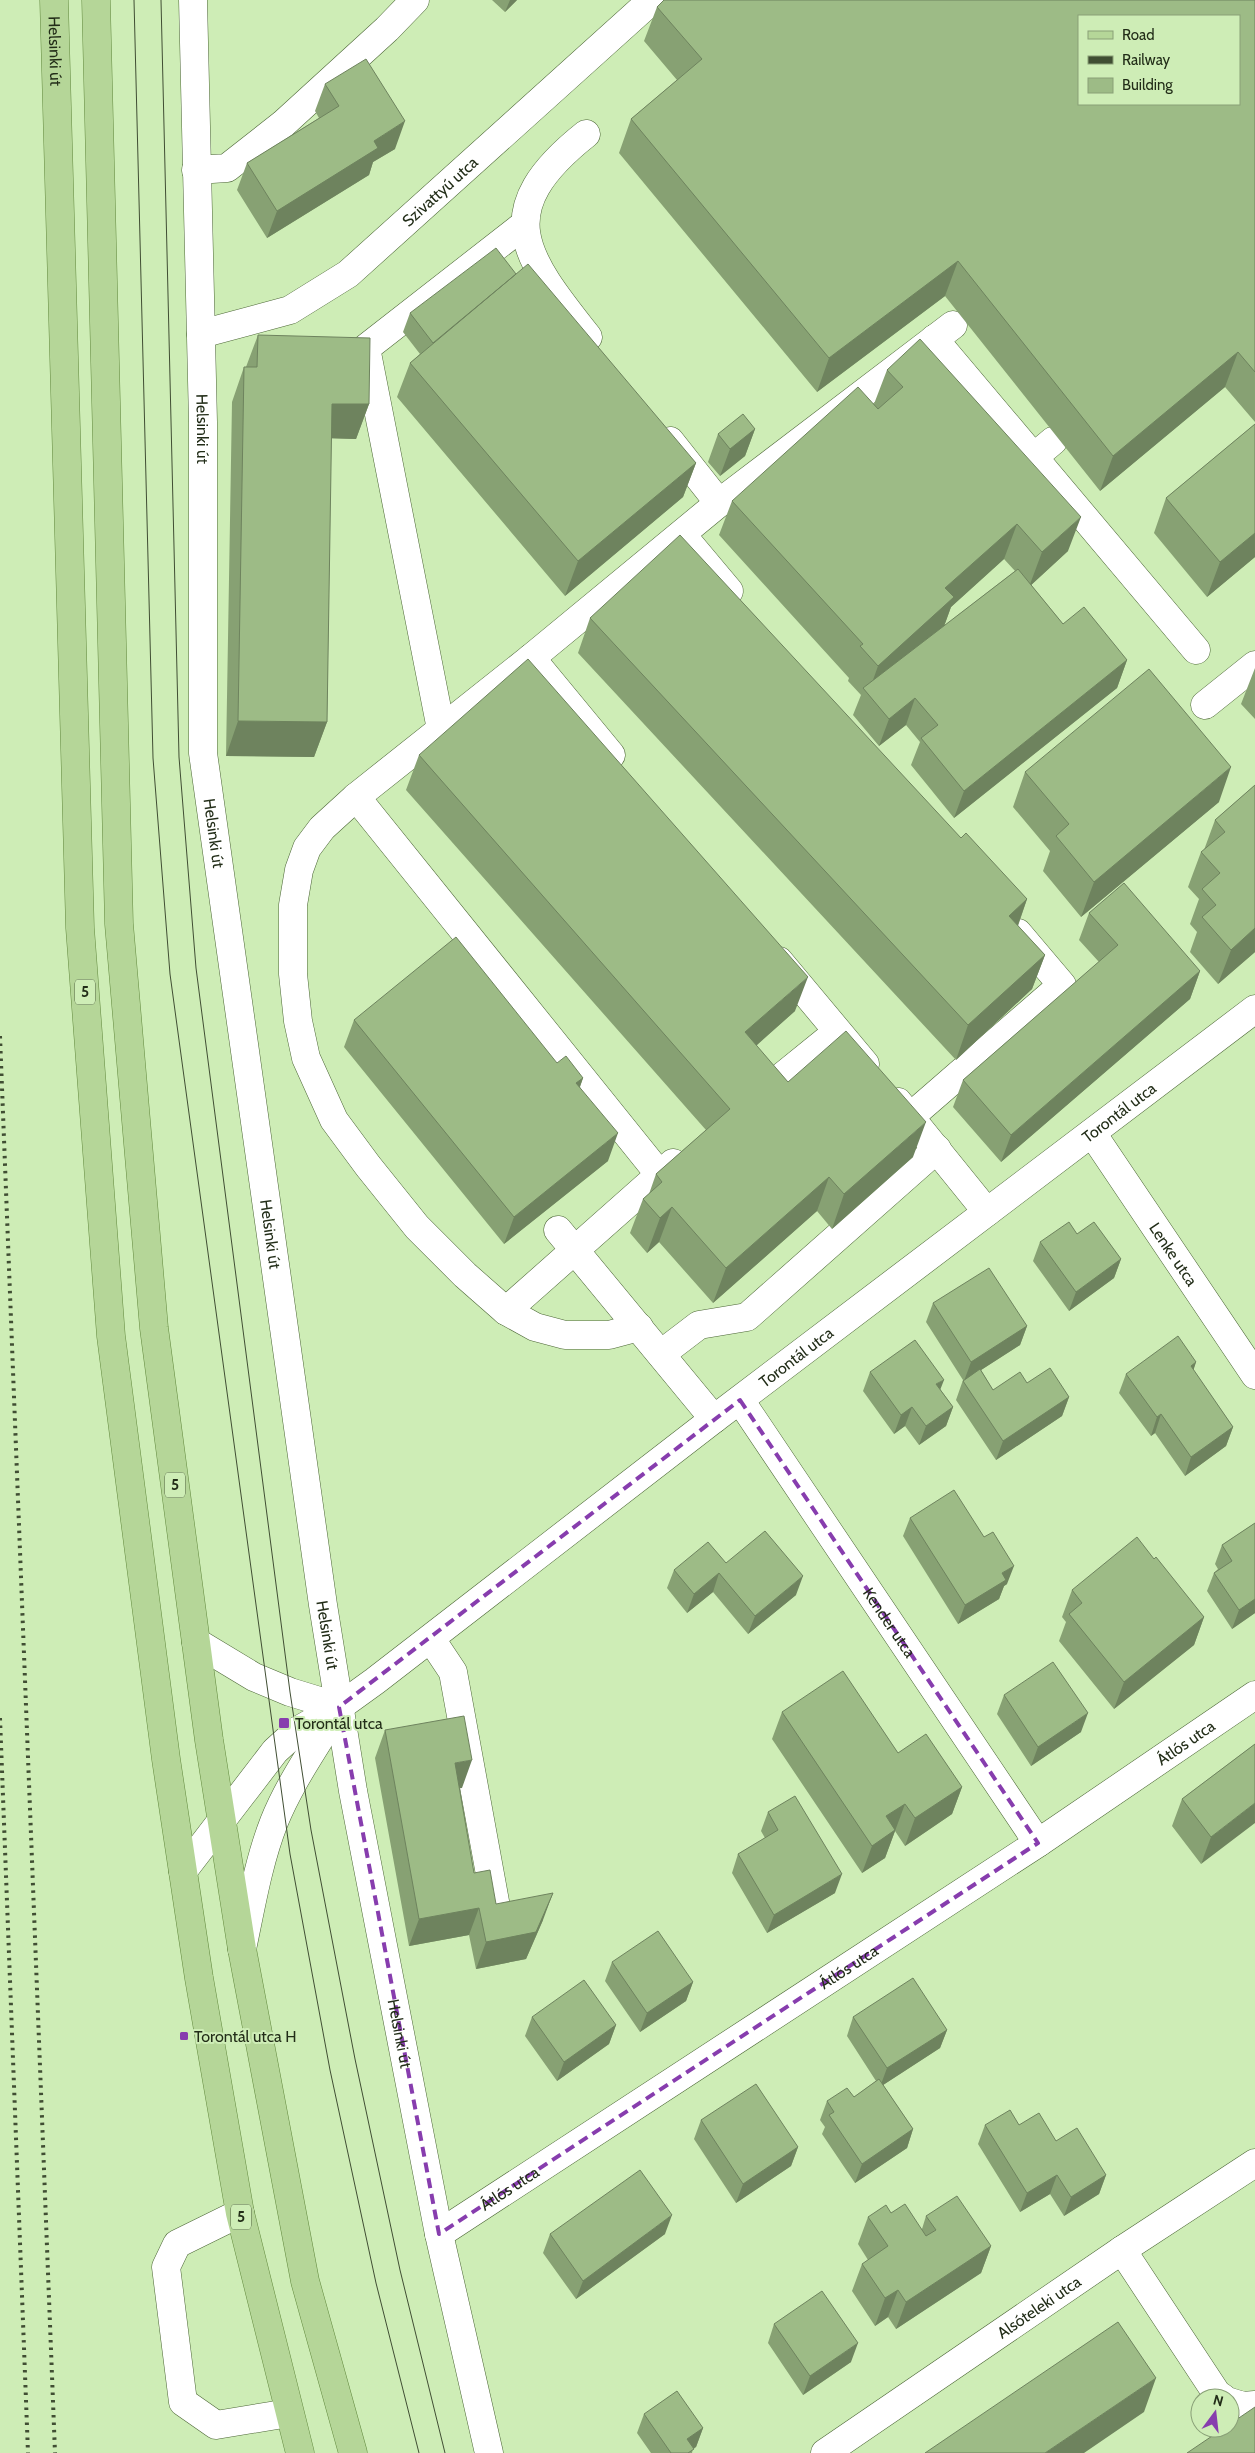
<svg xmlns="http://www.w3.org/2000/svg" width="1255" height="2453" font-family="Cabin,sans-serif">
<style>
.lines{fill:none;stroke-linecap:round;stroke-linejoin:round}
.minor-casing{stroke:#4c6636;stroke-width:29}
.major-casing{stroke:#62893e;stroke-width:29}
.minor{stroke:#fff;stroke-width:28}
.major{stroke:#b5d698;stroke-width:28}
.tram{stroke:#404e33;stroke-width:1}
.rail{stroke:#404e33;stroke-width:4;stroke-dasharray:2.5 5;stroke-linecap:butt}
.wall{fill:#87a173;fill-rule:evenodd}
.shaded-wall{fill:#6e835e}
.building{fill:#9dbb86;stroke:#6e835e;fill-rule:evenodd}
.marked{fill:none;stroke:#873dae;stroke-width:4;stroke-dasharray:10 6;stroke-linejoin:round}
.poi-dot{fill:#873dae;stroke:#ceedb6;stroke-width:2}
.labels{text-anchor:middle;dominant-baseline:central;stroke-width:4;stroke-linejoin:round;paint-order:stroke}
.shield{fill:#ceedb6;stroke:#566747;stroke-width:1}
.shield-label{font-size:15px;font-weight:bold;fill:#222d18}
.street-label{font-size:16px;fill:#222d18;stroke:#ceedb6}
.poi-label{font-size:16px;fill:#222d18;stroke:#ceedb6;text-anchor:start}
</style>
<rect width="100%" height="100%" fill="#ceedb6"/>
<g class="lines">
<g class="minor-casing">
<g id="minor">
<path id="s1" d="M193,0L203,422V753L323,1605L353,1791L439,2234L489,2453"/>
<path d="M586,134C489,211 523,255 588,337"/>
<path d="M196,170L227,168L283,124L387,29L415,0"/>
<path id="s2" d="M201,334L290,310L348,274L652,0"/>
<path d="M934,339L1196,650"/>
<path d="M670,441L719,503"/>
<path d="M1034,457L1053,441"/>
<path d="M682,535L729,591"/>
<path d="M531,658L611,755"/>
<path d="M1205,705L1255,665"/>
<path d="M441,729L366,348L525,224"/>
<path d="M356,797L660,1175"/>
<path d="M779,961L865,1064"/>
<path d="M763,1092L837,1032"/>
<path d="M898,1102L987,1212"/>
<path d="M910,1117L1062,985L1018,933"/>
<path id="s3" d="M1092,1133L1255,1375"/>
<path d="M558,1230L714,1419"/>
<path d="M506,1311L673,1163"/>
<path d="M639,1327L609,1335H565L535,1327L506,1311L465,1275L417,1227L368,1166L334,1120L306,1058L298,1021L293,974V905L299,870L307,848L322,828L356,797L531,658L719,503L953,325"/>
<path d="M661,1354L699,1325L747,1317L937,1149"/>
<path id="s4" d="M740,1400L1038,1843"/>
<path d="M431,1639L453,1672L496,1907"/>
<path d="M196,1642L254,1677L290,1692L339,1707"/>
<path id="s5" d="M183,1871L275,1751L297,1731L339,1707L375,1681L714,1419L1255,1009"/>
<path d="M242,1949C251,1907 258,1863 274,1822C290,1782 316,1746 338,1709"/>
<path d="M240,2213L177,2244L166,2267L183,2402L216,2425L289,2413"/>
<path id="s6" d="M439,2234L1038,1843L1255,1695"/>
<path d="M1122,2250L1217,2394L1223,2398"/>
<path d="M1230,2402L1243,2406L1255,2405"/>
<path id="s7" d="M825,2453L1122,2250L1255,2163"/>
</g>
</g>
<g class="major-casing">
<g id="major">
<path id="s8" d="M54,0L80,928L111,1336L166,1759L199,1978L240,2213L300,2453"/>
<path d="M96,0L119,924L154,1328L209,1740L242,1949L305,2281L353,2453"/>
</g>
</g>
<use href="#minor" class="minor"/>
<use href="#major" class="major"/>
<path class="tram" d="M134,0L153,758L170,974L290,1854L330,2070L376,2283L419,2453
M161,0L179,757L196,968L290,1692L311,1830L355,2059L400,2270L445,2453"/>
<path class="rail" d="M0,1036L55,2453
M0,1718L28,2453"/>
</g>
<path class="wall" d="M492,0H517L505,12Z
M1255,0V422L1225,387L1100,491L945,296L817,392L619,153L631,119L677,80L644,41L657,7Z
M325,84L395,149L373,162L369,175L267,238L237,190L247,163L319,118L315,111Z
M516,274L696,463L683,497L565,596L397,397L410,363L420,354L403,332L410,313Z
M258,335L369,404L356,439L331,438L327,722L314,757L226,756L232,402L244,367H246Z
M887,370L1068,551L1031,585L1063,624L1127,660L1117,688L954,818L911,765L920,742L906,725L879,746L853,715L861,695L848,681L849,678L719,535L732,501L874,404ZM1004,559L1015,571L944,626L951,607Z
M1255,424V557L1207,597L1154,533L1166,498Z
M755,429L745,456L720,476L708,462L718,434Z
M590,618L961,838L1027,899L1018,926L1045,955L1032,989L956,1060L578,653Z
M1255,668V719L1241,704Z
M419,755L795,1011L756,1046L788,1082L913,1157L832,1229L817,1211L713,1303L659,1242L647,1253L630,1233L643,1199L649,1194L656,1174L706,1130L406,790Z
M1025,772L1219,802L1081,917L1043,871L1050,851L1013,807Z
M1255,785V952L1218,984L1190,952L1197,932L1190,924L1199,899L1188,887L1201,852L1204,850L1215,820Z
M1089,913L1200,971L1190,999L1001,1162L953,1107L963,1080L1099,962L1079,940Z
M354,1020L557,1063L583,1078L580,1087L608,1161L504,1244L344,1047Z
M1077,1234L1121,1259L1114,1278L1069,1311L1033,1261L1040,1242Z
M933,1303L1027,1326L1020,1345L981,1370L993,1390L1027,1383L1069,1397L1062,1416L996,1460L956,1400L963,1380L926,1322Z
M1196,1362L1193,1370L1233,1427L1226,1446L1185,1476L1155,1433L1151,1436L1119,1393L1126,1374Z
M870,1372L940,1389L953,1407L946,1426L919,1445L905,1426L894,1434L863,1391Z
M910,1518L1007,1584L1004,1586L999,1599L958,1624L903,1536Z
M1255,1523V1613L1232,1629L1207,1591L1214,1573L1218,1569L1215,1564L1222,1545Z
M1154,1559L1204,1617L1194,1645L1114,1709L1059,1641L1066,1622L1062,1617L1072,1590Z
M726,1563L796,1595L748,1634L713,1592L687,1613L667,1588L674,1570Z
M1004,1695L1081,1732L1031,1766L997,1714Z
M782,1712L898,1753L962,1787L952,1814L905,1846L895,1831L885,1858L862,1873L772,1739Z
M385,1730L462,1788H459L474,1873L496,1904L543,1920L526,1959L476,1969L469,1935L409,1946L375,1758Z
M1255,1744L1201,1864L1172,1826L1182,1799Z
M768,1812L835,1893L767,1933L732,1873L738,1854L765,1838L761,1831Z
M612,1962L693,1982L686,2001L640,2032L605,1981Z
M532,2017L616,2025L609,2044L557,2081L525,2036Z
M853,2017L947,2030L940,2048L883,2085L913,2129L907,2148L855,2183L822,2134L825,2127L820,2120L827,2101L854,2097L876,2081L847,2036Z
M701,2120L798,2147L791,2166L736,2203L694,2139Z
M985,2125H1019L1056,2141L1106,2175L1099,2194L1064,2216L1050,2194L1020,2212L978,2144Z
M891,2213L922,2229L926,2216L991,2246L981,2273L896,2329L888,2317L875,2326L852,2291L862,2264L868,2260L858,2244L868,2217Z
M550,2234H665L576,2299L543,2253Z
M774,2324L851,2362L803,2395L768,2343Z
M644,2414L703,2428L696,2447L693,2448L692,2453H651L637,2433Z"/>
<path class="shaded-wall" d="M510,0H517L505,12Z
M405,121L395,149L373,162L369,175L267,238L277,211L374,141Z
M958,261L945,296L817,392L829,358Z
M1238,352L1225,387L1100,491L1113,456Z
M332,404H369L356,439L319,438Z
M755,429L745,456L720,476L730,449Z
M696,463L683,497L565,596L578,561Z
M1081,517L1068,551L1029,587L1042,552Z
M1017,524L1004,559L951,607L942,632L868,694L878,666L945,588Z
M1255,533V557L1207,597L1220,562Z
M1127,660L1117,688L954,818L964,791Z
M915,698L906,725L879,746L889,719Z
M238,721L327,722L314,757L226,756Z
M1231,767L1219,802L1081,917L1094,882Z
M1027,899L1015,933L1009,916Z
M1255,928V952L1218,984L1231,950Z
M1045,955L1032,989L956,1060L968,1025Z
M1200,971L1190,999L1001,1162L1011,1135Z
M808,977L795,1011L732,1067L745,1032Z
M583,1078L573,1105L576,1083Z
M926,1122L913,1157L832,1229L844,1194Z
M618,1133L608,1161L504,1244L514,1217Z
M829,1177L817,1211L713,1303L726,1268Z
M672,1207L659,1242L647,1253L660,1218Z
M1121,1259L1114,1278L1069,1311L1076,1292Z
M1027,1326L1020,1345L964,1381L971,1362Z
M1196,1362L1190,1381L1191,1366Z
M944,1380L937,1398L936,1384Z
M1069,1397L1062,1416L996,1460L1003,1441Z
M912,1407L905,1426L894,1434L901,1415Z
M953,1407L946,1426L919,1445L926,1426Z
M1161,1414L1155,1433L1151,1436L1157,1417Z
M1233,1427L1226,1446L1185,1476L1191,1457Z
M1014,1566L1007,1584L1004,1586L999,1599L958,1624L965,1605L1002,1573Z
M719,1573L713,1592L687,1613L694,1594Z
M803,1576L796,1595L748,1634L755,1616Z
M1255,1599V1613L1232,1629L1239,1610Z
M1204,1617L1194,1645L1114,1709L1124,1682Z
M1088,1713L1081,1732L1031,1766L1038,1747Z
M472,1760L462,1788L445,1790L455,1763Z
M962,1787L952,1814L905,1846L915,1818Z
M1255,1803V1823L1201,1864L1211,1837Z
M905,1804L885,1858L862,1873L872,1846L886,1816Z
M842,1874L835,1893L767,1933L774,1915Z
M553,1893L543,1920L526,1959L476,1969L486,1942Z
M479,1908L469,1935L409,1946L419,1919Z
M693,1982L686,2001L640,2032L647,2013Z
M616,2025L609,2044L557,2081L564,2062Z
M947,2030L940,2048L880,2087L887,2068Z
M913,2129L907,2148L855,2183L862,2164Z
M798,2147L791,2166L736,2203L743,2184Z
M1057,2175L1050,2194L1020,2212L1027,2193Z
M1106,2175L1099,2194L1064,2216L1071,2197Z
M672,2215L665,2234L576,2299L583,2281Z
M991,2246L981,2273L896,2329L906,2302Z
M898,2290L888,2317L875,2326L885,2298Z
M858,2343L851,2362L803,2395L810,2376Z
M1156,2378L1144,2412L1084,2453H1045Z
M703,2428L696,2447L687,2453V2439Z"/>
<path class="building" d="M664,0H1255V372L1238,352L1113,456L958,261L829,358L631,119L702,59L657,7ZM1079,16H1239V104H1079Z
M366,59L405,121L374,141L378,148L277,211L247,163L339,106L325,84Z
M496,248L516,274L433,343L410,313Z
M528,264L696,463L578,561L410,363Z
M258,335L370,338L369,404H332L327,722L238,721L244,367H257Z
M920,339L1081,517L1042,552L1017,524L945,588L954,597L878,666L860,646L863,644L732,501L858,387L878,409L903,387L887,370Z
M743,414L755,429L730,449L718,434Z
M1255,424V533L1220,562L1166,498Z
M680,535L961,838L966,833L1027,899L1009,916L1045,955L968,1025L590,618Z
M1018,569L1063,624L1084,607L1127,660L964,791L921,738L938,725L915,698L889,719L863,688Z
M528,659L808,977L745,1032L788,1082L846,1031L926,1122L844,1194L829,1177L726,1268L672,1207L660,1218L643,1199L662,1182L656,1174L730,1109L419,755Z
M1149,669L1231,767L1094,882L1056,836L1069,824L1025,772Z
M1255,785V928L1231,950L1202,917L1216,905L1202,889L1220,873L1201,852L1225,832L1215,820Z
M1124,883L1200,971L1011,1135L963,1080L1118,945L1089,913Z
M456,937L557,1063L566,1056L583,1078L576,1083L618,1133L514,1217L354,1020Z
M1069,1222L1077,1234L1094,1222L1121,1259L1076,1292L1040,1242Z
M989,1268L1027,1326L971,1362L933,1303Z
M1178,1336L1196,1362L1191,1366L1233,1427L1191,1457L1161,1414L1157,1417L1126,1374Z
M915,1340L944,1380L936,1384L953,1407L926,1426L912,1407L901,1415L870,1372Z
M1050,1368L1069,1397L1003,1441L963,1381L980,1369L993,1390L1020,1372L1027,1383Z
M954,1490L984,1537L993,1532L1014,1566L1002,1573L1006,1580L965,1605L910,1518Z
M1255,1523V1599L1239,1610L1214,1573L1232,1561L1222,1545Z
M765,1531L803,1576L755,1616L719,1573L694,1594L674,1570L708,1542L726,1563Z
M1137,1537L1154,1559L1156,1557L1204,1617L1124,1682L1069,1614L1082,1603L1072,1590Z
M1053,1662L1088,1713L1038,1747L1004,1695Z
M843,1671L898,1753L926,1734L962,1787L915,1818L905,1804L886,1816L895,1830L872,1846L782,1712Z
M464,1716L472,1760L455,1763L474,1873L490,1870L496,1904L553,1893L536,1932L486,1942L479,1908L419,1919L385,1730Z
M1255,1744V1803L1211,1837L1182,1799Z
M795,1796L842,1874L774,1915L738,1854L778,1830L768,1812Z
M658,1931L693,1982L647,2013L612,1962Z
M913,1978L947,2030L887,2068L853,2017Z
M584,1980L616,2025L564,2062L532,2017Z
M879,2079L913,2129L862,2164L829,2115L834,2112L827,2101L847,2088L854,2097Z
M756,2084L798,2147L743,2184L701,2120Z
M1010,2110L1019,2125L1039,2113L1056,2141L1077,2128L1106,2175L1071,2197L1057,2175L1027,2193L985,2125Z
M640,2170L672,2215L583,2281L550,2234Z
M957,2196L991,2246L906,2302L898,2290L885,2298L862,2264L888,2246L868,2217L886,2205L891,2213L905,2204L926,2236L936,2230L926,2216Z
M822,2291L858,2343L810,2376L774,2324Z
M1118,2322L1156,2378L1045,2453H925Z
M677,2391L703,2428L687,2439L694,2449L688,2453H671L644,2414Z
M1255,2407V2453H1187L1224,2428H1230V2424Z"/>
<path class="marked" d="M740,1400L1038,1843L439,2234L339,1707Z"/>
<g class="poi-dot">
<rect x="278" y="1717" width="12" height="12" rx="2.5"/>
<rect x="179" y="2031" width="10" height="10" rx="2.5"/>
</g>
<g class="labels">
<g class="shield">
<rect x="75" y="979.5" width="20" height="25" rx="4"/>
<rect x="165" y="1472.5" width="20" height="25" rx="4"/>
<rect x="231" y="2204.5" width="20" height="25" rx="4"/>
</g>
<g class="shield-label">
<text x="85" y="992">5</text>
<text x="175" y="1485">5</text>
<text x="241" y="2217">5</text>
</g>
<g class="street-label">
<text stroke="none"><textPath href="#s8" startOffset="51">Helsinki út</textPath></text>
<text stroke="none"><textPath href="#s2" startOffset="284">Szivattyú utca</textPath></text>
<text stroke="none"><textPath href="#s1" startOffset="429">Helsinki út</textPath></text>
<text stroke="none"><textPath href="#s1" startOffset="834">Helsinki út</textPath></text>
<text stroke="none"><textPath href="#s5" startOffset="1210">Torontál utca</textPath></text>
<text stroke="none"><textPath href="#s1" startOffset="1239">Helsinki út</textPath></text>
<text stroke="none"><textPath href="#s3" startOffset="146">Lenke utca</textPath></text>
<text stroke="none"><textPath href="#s5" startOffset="805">Torontál utca</textPath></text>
<text stroke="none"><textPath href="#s4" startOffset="268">Kender utca</textPath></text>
<text stroke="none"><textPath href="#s1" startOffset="1644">Helsinki út</textPath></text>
<text stroke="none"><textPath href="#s6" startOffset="894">Átlós utca</textPath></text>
<text stroke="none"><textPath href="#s6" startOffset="489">Átlós utca</textPath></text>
<text stroke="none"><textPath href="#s1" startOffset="2049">Helsinki út</textPath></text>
<text stroke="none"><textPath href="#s6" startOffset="84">Átlós utca</textPath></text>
<text stroke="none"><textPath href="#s7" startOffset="259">Alsóteleki utca</textPath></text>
</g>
<g class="poi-label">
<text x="295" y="1723">Torontál utca</text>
<text x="194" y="2036">Torontál utca H</text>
</g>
</g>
<rect x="1078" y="15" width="162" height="90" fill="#ceedb6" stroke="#89a077"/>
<rect x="1088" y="31" width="25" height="8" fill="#b5d698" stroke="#89a077"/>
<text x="1122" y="40" font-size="15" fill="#222d18">Road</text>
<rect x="1088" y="56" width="25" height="8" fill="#404e33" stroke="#89a077"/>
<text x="1122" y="65" font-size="15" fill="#222d18">Railway</text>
<rect x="1088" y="78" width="25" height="15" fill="#9dbb86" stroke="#89a077"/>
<text x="1122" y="90" font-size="15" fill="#222d18">Building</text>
<g transform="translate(1215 2413) rotate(15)"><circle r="24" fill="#ceedb6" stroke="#89a077"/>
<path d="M0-4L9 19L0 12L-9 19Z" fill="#873dae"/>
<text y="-8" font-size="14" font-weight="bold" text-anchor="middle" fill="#222d18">N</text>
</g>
</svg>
